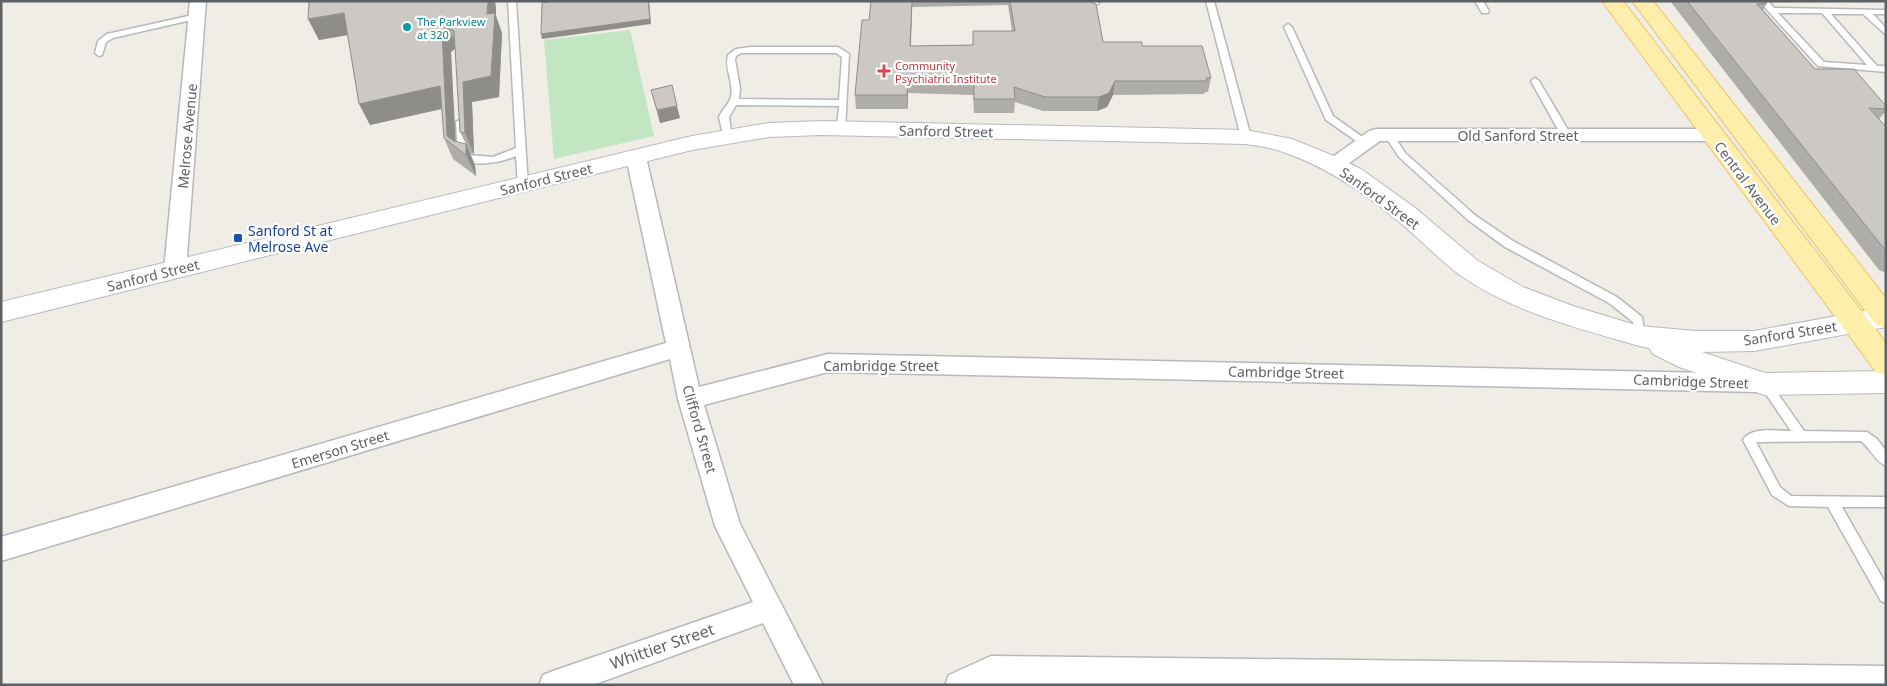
<svg xmlns="http://www.w3.org/2000/svg" width="1887" height="686" font-family="'Noto Sans',sans-serif">
<style>
.green{fill:#c3e6c2}
.lines{fill:none;stroke-linecap:round;stroke-linejoin:round}
.lane-casing{stroke:#b6b8bc;stroke-width:3}
.street-casing{stroke:#b6b8bc;stroke-width:3}
.secondary-casing{stroke:#b7babf;stroke-width:2}
.primary-casing{stroke:#eec35f;stroke-width:2}
.lane{fill:#fff;fill-rule:evenodd}
.street{fill:#fff;fill-rule:evenodd}
.secondary{fill:#fff;fill-rule:evenodd}
.primary{fill:#fdeeac;fill-rule:evenodd}
.wall{fill:#afada9;fill-rule:evenodd}
.shaded-wall{fill:#8f8d89}
.building{fill:#ccc9c4;stroke:#8f8d89}
.culture-dot{fill:#0f9aa8;stroke:#fff;stroke-width:2}
.health-dot{fill:#e0444e;stroke:#fff;stroke-width:2}
.transit-dot{fill:#1a4fb4;stroke:#fff;stroke-width:2}
.labels{text-anchor:middle;dominant-baseline:central;stroke-width:4.5;stroke-linejoin:round;paint-order:stroke}
.far-culture-label{font-size:11px;fill:#0d838f;stroke:#fff;text-anchor:start}
.far-health-label{font-size:11px;fill:#be3a42;stroke:#fff;text-anchor:start}
.street-label{font-size:14px;fill:#5d6165;stroke:#fff}
.transit-label{font-size:14px;fill:#164399;stroke:#fff;text-anchor:start}
.near-street-label{font-size:16px;fill:#5d6165;stroke:#fff}
</style>
<rect width="100%" height="100%" fill="#efede5"/>
<path class="green" d="M630,30L654,136L554,159L544,40Z"/>
<g class="lines">
<g class="lane-casing">
<path id="lane" d="M508,1H516L528,185L523,188L518,185L516,156C502,162 471,169 458,157L456,122L461,119L466,122L468,155L493,157L516,148Z
M1091,1H1099V3L1095,5H1092Z
M1206,1H1214L1251,137L1249,139L1246,140L1241,137Z
M1475,1H1483L1489,11L1488,13H1482Z
M1759,1H1768L1774,8L1886,10V14H1873L1886,28V35L1863,14H1831L1877,66H1886V72L1818,66ZM1778,13H1822L1867,65L1824,62Z
M197,14H200V18L113,38L106,42L102,55L99,56L95,53L98,41L107,34Z
M1288,24L1292,27L1333,116L1368,141V145H1362L1326,120L1284,27Z
M751,47H838L849,54L845,131H839L837,129L839,106L736,105L729,117L732,137L727,140L724,139L719,117C722,109 730,104 731,96C734,82 724,69 728,55L736,49ZM741,53H836L842,57L839,100L739,99L740,88L735,60L736,56Z
M1535,78L1539,81L1571,135L1569,137H1563L1561,135L1531,81Z
M1390,133L1393,134L1405,153L1476,216L1513,241L1617,297L1642,317L1645,336L1643,339H1635L1633,322L1609,303L1505,247L1468,220L1399,157L1385,136Z
M1765,379L1769,381L1804,431L1867,432L1877,439L1886,451V466C1876,462 1870,448 1861,441L1756,442L1780,487L1791,496L1886,497V507H1842L1886,584V603L1881,601L1828,507L1789,506L1772,495L1743,440C1751,426 1777,431 1791,431L1759,384L1761,381Z"/>
</g>
<g class="street-casing">
<path id="street" d="M190,1H206L186,270L182,275L175,278L168,275L164,270Z
M1376,129H1712L1719,131L1721,135L1719,139L1712,141H1380L1341,169L1334,171L1327,169L1324,165L1327,161L1369,131Z
M636,151L643,153L646,157L699,387L828,354L1757,374L1765,377L1769,383L1765,389L1757,392L828,372L704,405L740,524L823,685H794L763,623L593,685H539L543,675L553,671L753,602L715,526L678,399L670,359L1,561V537L666,343L626,157L629,153Z
M991,656L1886,666V685H945L949,675Z"/>
</g>
<g class="secondary-casing">
<path id="secondary" d="M822,121L1246,130L1292,139L1334,156L1361,169L1414,207L1478,261L1523,287L1573,306L1639,326L1696,331H1754L1886,307V327L1754,351L1702,352L1765,373L1886,371V393L1765,395L1679,367L1653,354L1649,348L1639,346C1578,328 1512,312 1460,275C1437,258 1418,237 1397,220C1362,191 1323,165 1280,151C1269,147 1257,146 1246,144L822,135L769,137L692,150L1,322V302L692,136L769,123Z"/>
</g>
<g class="primary-casing">
<path id="primary" d="M1602,1H1623L1886,343V375L1876,372Z
M1632,1H1653L1886,298V328L1876,325Z"/>
</g>
<use href="#lane" class="lane"/>
<use href="#street" class="street"/>
<use href="#secondary" class="secondary"/>
<use href="#primary" class="primary"/>
</g>
<path class="wall" d="M871,1H1088L1103,42L1142,46L1211,78L1208,92H1205L1204,94L1113,95L1107,107L1097,111H1043L1015,102L1014,113H974L973,95L908,93V109H856L855,95L869,20ZM1008,5L1012,31H973V45L911,46L912,7Z
M1670,1H1765L1767,3L1763,10L1815,69L1886,106V111L1879,119L1886,127V273L1879,270Z
M496,8V16L502,33L499,97L472,102L474,154L470,153L475,165L476,176L453,159L444,138L442,109L370,125L347,35L319,40L308,19ZM455,48L460,132L466,144L455,142L451,52Z
M651,90L680,118L660,123Z"/>
<path class="shaded-wall" d="M488,1H495L496,8V16L502,33L499,97L472,102L474,154L465,133L463,82L487,14Z
M648,1H649L651,24L542,39L541,34Z
M912,1V7L910,60V46Z
M344,13L354,34L319,40L308,19Z
M448,26L457,47L451,52L456,147L447,136L445,108L370,125L359,104Z
M908,79V109L907,95Z
M1115,81L1113,95L1107,107L1097,111L1099,97Z
M677,106L680,118L660,123L657,110Z
M466,144L475,165L476,176L466,155Z"/>
<path class="building" d="M309,1H488L487,14L495,13L491,76L463,82L465,133L460,132L454,31L448,26L442,31L447,136L454,141L466,144V155L444,138L440,86L359,104L344,13L308,19Z
M552,1H648L650,19L541,34L542,3Z
M871,1H912L910,46L973,45V31H1015L1010,1H1088L1096,4L1103,42H1142V46H1202L1211,78H1206L1207,81H1115L1109,93L1099,97H1045L1014,87L1015,99H974V81L908,79L907,95H855L862,20H869Z
M1687,1H1765L1767,3L1757,4L1815,69H1854L1886,106V109L1869,108L1886,127V251Z
M672,85L677,106L657,110L651,90Z"/>
<circle class="culture-dot" cx="407" cy="27" r="5"/>
<path class="health-dot" d="M881.5 63.5h5v5h5v5h-5v5h-5v-5h-5v-5h5z"/>
<rect class="transit-dot" x="233" y="233" width="10" height="10" rx="2.5"/>
<g class="labels">
<g class="far-culture-label">
<text x="417" y="21">The Parkview<tspan x="417" dy="13">at 320</tspan></text>
</g>
<g class="far-health-label">
<text x="895" y="65">Community<tspan x="895" dy="13">Psychiatric Institute</tspan></text>
</g>
<g class="street-label">
<text transform="translate(946 131) rotate(1)">Sanford Street</text>
<text x="1518" y="135">Old Sanford Street</text>
<text transform="translate(187 136) rotate(-85)">Melrose Avenue</text>
<text transform="translate(546 179) rotate(-14)">Sanford Street</text>
<text transform="translate(1748 183) rotate(53)">Central Avenue</text>
<text transform="translate(1380 198) rotate(36)">Sanford Street</text>
<text transform="translate(153 275) rotate(-14)">Sanford Street</text>
<text transform="translate(1790 333) rotate(-9)">Sanford Street</text>
<text x="881" y="365">Cambridge Street</text>
<text transform="translate(1286 372) rotate(1)">Cambridge Street</text>
<text transform="translate(1691 381) rotate(2)">Cambridge Street</text>
<text transform="translate(700 429) rotate(74)">Clifford Street</text>
<text transform="translate(340 449) rotate(-17)">Emerson Street</text>
</g>
<g class="transit-label">
<text x="248" y="230">Sanford St at<tspan x="248" dy="16">Melrose Ave</tspan></text>
</g>
<g class="near-street-label">
<text transform="translate(662 646) rotate(-19)">Whittier Street</text>
</g>
</g>
<rect width="1887" height="686" fill="none" stroke="#5d6165" stroke-width="5"/>
</svg>
